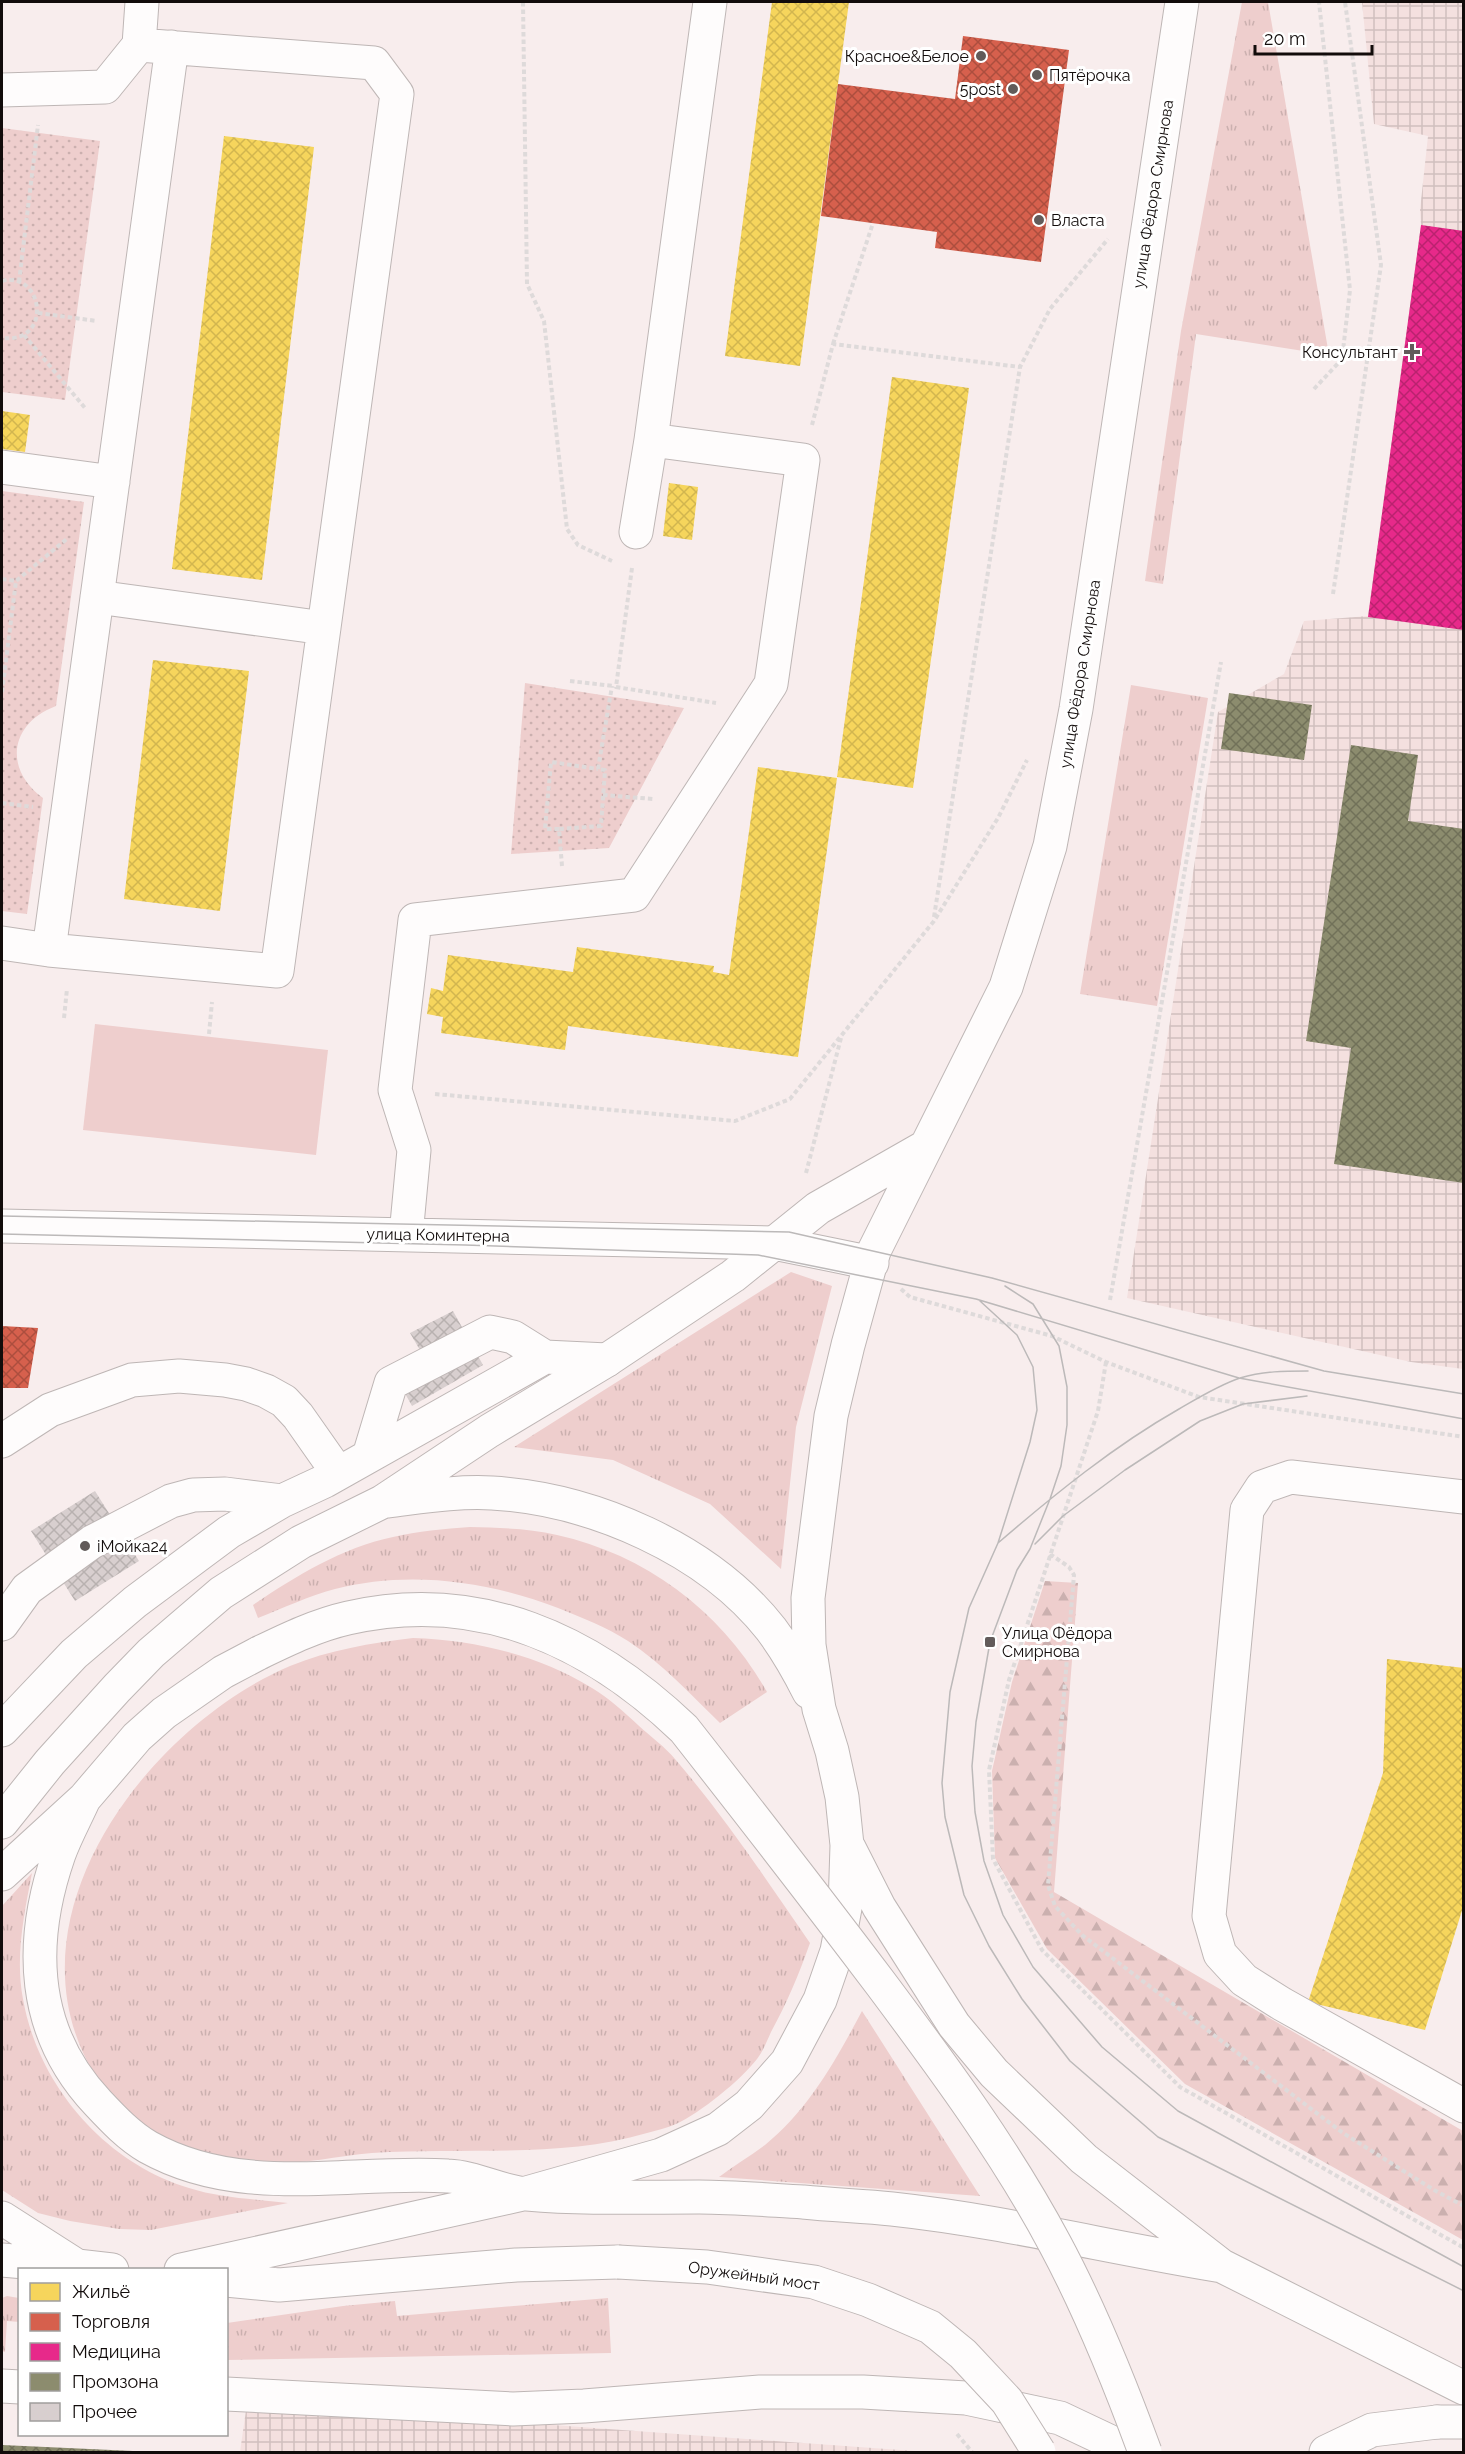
<svg xmlns="http://www.w3.org/2000/svg" width="1465" height="2454" font-family="Raleway,sans-serif">
<style>
.industrial{fill:url(#industrial-grid)}
.grass{fill:url(#grass-tufts)}
.forest{fill:url(#forest-firs)}
.park{fill:url(#park-dots)}
.pitch{fill:#eececd}
.homes{fill:url(#homes-cross-hatch)}
.shops{fill:url(#shops-cross-hatch)}
.health{fill:url(#health-cross-hatch)}
.industry{fill:url(#industry-cross-hatch)}
.building{fill:url(#building-cross-hatch)}
.lines{fill:none;stroke-linecap:round;stroke-linejoin:round}
.minor-casing{stroke:#beb6b5;stroke-width:35}
.major-casing{stroke:#beb6b5;stroke-width:35}
.path{stroke:#dedada;stroke-width:4;stroke-dasharray:4.5 3;stroke-linecap:butt}
.minor{stroke:#fefcfc;stroke-width:33}
.major{stroke:#fefcfc;stroke-width:33}
.tram{stroke:#bcb9b9;stroke-width:1.5}
.major-bridge-casing{stroke:#beb6b5;stroke-width:35;stroke-linecap:butt}
.major-bridge{stroke:#fefcfc;stroke-width:33}
.poi-dot{fill:#625b5a;stroke:#fff;stroke-width:2}
.labels{text-anchor:middle;dominant-baseline:central;stroke-width:6;stroke-linejoin:round;paint-order:stroke}
.poi-label{font-size:16px;fill:#120c0b;stroke:#fff;text-anchor:start}
.street-label{font-size:16px;fill:#120c0b;stroke:#fff}
</style>
<defs>
<pattern id="industrial-grid" width="8" height="8" patternUnits="userSpaceOnUse" patternTransform="scale(1.5)"><rect width="8" height="8" fill="#f4e0df"/><path d="M0 4h8M4 0v8" fill="none" stroke="#d0bfbe"/></pattern>
<pattern id="grass-tufts" width="24" height="20" patternUnits="userSpaceOnUse" patternTransform="scale(1.5)"><rect width="24" height="20" fill="#eececd"/><path d="M3 7l-1-3M5 7V3M7 7l1-3M15 17l-1-3M17 17v-4M19 17l1-3" fill="none" stroke="#cbb0af"/></pattern>
<pattern id="forest-firs" width="22" height="20" patternUnits="userSpaceOnUse" patternTransform="scale(1.5)"><rect width="22" height="20" fill="#eececd"/><path d="M5 1l3.5 6h-7zM16 11l3.5 6h-7z" fill="#cbb0af"/></pattern>
<pattern id="park-dots" width="8" height="8" patternUnits="userSpaceOnUse" patternTransform="scale(1.5)"><rect width="8" height="8" fill="#eececd"/><path d="M2 2h.1M6 6h.1" fill="none" stroke="#cbb0af" stroke-width="1.8" stroke-linecap="round"/></pattern>
<pattern id="homes-cross-hatch" width="8" height="8" patternUnits="userSpaceOnUse" patternTransform="scale(1.5)"><rect width="8" height="8" fill="#f6d55c"/><path d="M0 0l8 8M0 8l8-8" fill="none" stroke="#d2b64f"/></pattern>
<pattern id="shops-cross-hatch" width="8" height="8" patternUnits="userSpaceOnUse" patternTransform="scale(1.5)"><rect width="8" height="8" fill="#d6604d"/><path d="M0 0l8 8M0 8l8-8" fill="none" stroke="#ac4e3e"/></pattern>
<pattern id="health-cross-hatch" width="8" height="8" patternUnits="userSpaceOnUse" patternTransform="scale(1.5)"><rect width="8" height="8" fill="#e7298a"/><path d="M0 0l8 8M0 8l8-8" fill="none" stroke="#ba226f"/></pattern>
<pattern id="industry-cross-hatch" width="8" height="8" patternUnits="userSpaceOnUse" patternTransform="scale(1.5)"><rect width="8" height="8" fill="#8c8c6e"/><path d="M0 0l8 8M0 8l8-8" fill="none" stroke="#717159"/></pattern>
<pattern id="building-cross-hatch" width="8" height="8" patternUnits="userSpaceOnUse" patternTransform="scale(1.5)"><rect width="8" height="8" fill="#d8cfcf"/><path d="M0 0l8 8M0 8l8-8" fill="none" stroke="#b8b1b0"/></pattern>
</defs>
<rect width="100%" height="100%" fill="#f8eded"/>
<path class="industrial" d="M1362,2H1463V1369L1411,1362L1127,1298L1218,712L1284,674L1304,621L1368,616L1421,225L1420,210L1428,136L1374,124Z
M247,2403L928,2452H240Z"/>
<path class="grass" d="M1242,2H1268L1329,355L1196,334L1163,584L1145,581L1181,331Z
M1131,685L1208,698L1157,1006L1080,994Z
M791,1272L832,1286L796,1427L781,1569L710,1504L613,1460L514,1447Z
M470,1527C499,1528 529,1528 557,1535C647,1555 722,1612 767,1692L720,1723C691,1695 662,1663 628,1641C606,1627 583,1618 558,1608C488,1581 409,1570 335,1589C309,1596 283,1608 258,1618L253,1605C296,1576 341,1548 393,1537C418,1531 444,1529 470,1527Z
M413,1638C475,1640 539,1655 592,1688C609,1698 624,1712 638,1725C650,1736 665,1747 675,1759C725,1817 767,1881 810,1943C799,1974 787,2003 771,2032C767,2041 763,2051 757,2059C741,2080 700,2113 676,2124C667,2128 657,2130 647,2133C559,2159 464,2147 372,2153C338,2156 303,2164 268,2164C227,2163 167,2144 135,2119C120,2107 107,2090 95,2075C0,1920 147,1727 290,1666C329,1650 371,1643 413,1638Z
M32,1873C24,1914 15,1957 23,1999C38,2085 105,2163 189,2188C220,2198 255,2199 288,2203L151,2230L119,2229L70,2221L38,2213L2,2190V1906Z
M862,2011L980,2196L719,2177C734,2166 750,2156 765,2145C809,2109 836,2060 862,2011Z
M7,2296L19,2298L20,2322L7,2321L5,2352L2,2351V2298Z
M608,2298L611,2353L227,2360V2323L343,2306L395,2301L397,2316Z"/>
<path class="forest" d="M1045,1581L1078,1583L1054,1892L1463,2131V2240L1185,2084L1047,1949L995,1858L992,1771L1012,1682Z"/>
<path class="park" d="M2,128L100,141L65,400L2,392Z
M2,491L84,502L56,706C10,723 3,769 43,798L27,914L2,911Z
M525,683L684,708L609,848L511,854Z"/>
<path class="pitch" d="M95,1024L328,1050L316,1155L83,1130Z"/>
<path class="homes" d="M772,2H849L800,366L725,356Z
M224,136L314,147L262,580L172,569Z
M892,377L969,388L913,788L837,777Z
M2,411L30,415L25,452L2,449Z
M669,483L698,487L692,540L663,536Z
M153,660L249,671L220,911L124,899Z
M758,767L837,778L798,1057L568,1026L565,1050L441,1033L443,1017L427,1014L431,988L443,991L448,955L573,972L577,947L714,966L713,972L729,975Z
M1387,1659L1464,1668V1904L1425,2030L1308,2002L1383,1773Z"/>
<path class="shops" d="M963,36L1069,50L1041,262L935,248L937,232L821,216L838,84L955,99Z
M2,1326L38,1328L28,1388H2Z"/>
<path class="health" d="M1421,225L1464,231V630L1368,617Z"/>
<path class="industry" d="M1229,693L1312,705L1304,760L1221,749Z
M1351,745L1418,755L1408,821L1464,829V1183L1334,1164L1351,1048L1306,1041Z
M2,2445L133,2451V2452H2Z"/>
<path class="building" d="M453,1311L483,1365L412,1406L398,1381L428,1364L410,1333Z
M95,1491L139,1561L75,1601L31,1531Z"/>
<g class="lines">
<g class="minor-casing">
<path id="minor" d="M2,90L105,87L139,45L142,2
M2,467L113,482
M636,532L651,440
M97,597L324,628
M2,943L49,950L277,971L397,94L374,63L139,45
M49,950L172,47
M2,1226L774,1243
M406,1235L414,1150L395,1090L415,920L634,895L771,684L803,460L651,440L710,2
M2,1441L50,1410L132,1380L179,1376L225,1380L246,1384L266,1391L284,1401L298,1416L338,1473
M369,1456L391,1383L490,1332L513,1337L545,1357
M1464,1497L1291,1477L1262,1487L1247,1510L1209,1916L1220,1954L1244,1980L1282,2004L1464,2106
M2,1624L27,1589L92,1542L171,1501L193,1495L225,1494L282,1501
M2,1730L74,1654L135,1602L229,1532L282,1501L325,1481L545,1357L607,1360
M2,2386L20,2387
M226,2394L513,2409L584,2406L760,2392H863L966,2398L1060,2418L1132,2452
M1437,2422H1464"/>
</g>
<g class="major-casing">
<path id="major" d="M774,1243L872,1263
M387,1501C421,1497 457,1491 492,1493C593,1499 708,1549 771,1629C786,1649 798,1670 809,1692
M84,1799C76,1817 66,1835 59,1854C28,1943 31,2032 98,2103C113,2119 129,2136 148,2147C241,2199 347,2170 448,2176C475,2177 501,2192 527,2194C584,2199 642,2197 699,2197C733,2197 768,2200 803,2202C832,2205 862,2206 892,2209C1003,2221 1111,2248 1222,2266
M2,1822L50,1762L117,1688L151,1653L221,1593L301,1542L382,1502L489,1431L607,1360L733,1276L818,1208L925,1147
M849,1848L879,1907L954,2025L994,2073L1084,2159L1222,2266L1464,2388
M2,1874L84,1799L137,1737L164,1713L223,1672L259,1653
M2,2218L77,2266L112,2270
M2,2260L71,2266
M181,2270L523,2194L661,2155L718,2129L749,2105L787,2062L820,2000L837,1951L845,1908L847,1845L842,1797L832,1751L819,1709L809,1645L808,1598L831,1416L848,1345L874,1251L1006,987L1050,846L1076,709L1182,2
M226,2280L279,2285L516,2265L618,2262
M1326,2452L1372,2430L1437,2422"/>
</g>
<path class="path" d="M523,2L527,284L544,321L567,529L578,545L612,561
M2,281C43,270 54,344 2,338
M19,282L38,125
M38,313L97,321
M24,335L85,408
M833,344L873,223
M1314,389L1342,359L1350,290L1319,2
M812,425L833,344L1020,367
M632,568L616,687L716,703
M2,579L16,581
M1333,594L1381,265L1345,2
M570,681L613,686
M2,692L16,581L68,538
M603,795L653,799
M2,803L33,807
M559,829H545L551,762L598,769
M562,866L559,829L601,826L605,770L598,769L612,686
M934,917L1020,367L1050,309L1108,239
M64,1018L67,989
M209,1034L212,1002
M435,1094L735,1121L790,1099L934,921L998,818L1027,760
M806,1173L841,1038
M901,1289L910,1297L1052,1336L1106,1362L1199,1397L1464,1437
M1110,1300L1221,662
M1106,1362L1098,1411L1009,1680L989,1770L993,1859L1042,1950L1180,2087L1464,2248
M1050,1554L1069,1567L1074,1575L1048,1885L1055,1906L1082,1935L1343,2133L1434,2190L1464,2206
M957,2434L972,2452"/>
<use href="#minor" class="minor"/>
<use href="#major" class="major"/>
<path class="tram" d="M2,1216L789,1232L992,1278L1324,1371L1464,1394
M2,1234L465,1245L758,1255L976,1299L1239,1378L1464,1419
M1005,1286L1033,1304L1059,1346L1067,1387V1425L1061,1466L1050,1499L1030,1549L1017,1570L990,1642L976,1722L972,1766L975,1812L984,1861L1003,1915L1033,1967L1102,2047L1178,2111L1464,2267
M980,1301L1017,1335L1033,1367L1037,1410L1030,1442L998,1543L969,1608L950,1692L942,1783L945,1817L964,1895L989,1946L1022,1999L1070,2061L1158,2137L1464,2291
M998,1543C1055,1494 1114,1446 1179,1409C1198,1398 1219,1385 1240,1378C1263,1371 1285,1371 1308,1371
M1035,1544L1063,1516L1125,1470L1200,1421L1243,1404L1307,1396"/>
<g class="major-bridge-casing">
<path id="major-bridge" d="M259,1653C288,1639 317,1625 348,1618C478,1588 591,1640 684,1729C750,1813 816,1898 881,1984C943,2067 1006,2152 1055,2244C1091,2311 1119,2381 1145,2452
M618,2262L707,2267L814,2282L868,2300L930,2327L963,2354L1007,2401L1039,2452"/>
</g>
<use href="#major-bridge" class="major-bridge"/>
</g>
<g class="poi-dot">
<circle cx="981" cy="56" r="6"/>
<circle cx="1037" cy="75" r="6"/>
<circle cx="1013" cy="89" r="6"/>
<circle cx="1039" cy="220" r="6"/>
<path d="M1409 343h6v6h6v6h-6v6h-6v-6h-6v-6h6z"/>
<circle cx="85" cy="1546" r="6"/>
<rect x="984" y="1636" width="12" height="12" rx="3"/>
</g>
<g class="labels">
<g class="poi-label">
<text x="969" y="56" text-anchor="end">Красное&amp;Белое</text>
<text x="1049" y="75">Пятёрочка</text>
<text x="1001" y="89" text-anchor="end">5post</text>
<text x="1051" y="220">Власта</text>
<text x="1398" y="352" text-anchor="end">Консультант</text>
<text x="97" y="1546">iМойка24</text>
<text x="1002" y="1633">Улица Фёдора<tspan x="1002" dy="18">Смирнова</tspan></text>
</g>
<g class="street-label">
<text transform="translate(1153 194) rotate(-81)">улица Фёдора Смирнова</text>
<text transform="translate(1080 674) rotate(-81)">улица Фёдора Смирнова</text>
<text transform="translate(438 1235) rotate(1)">улица Коминтерна</text>
<text transform="translate(754 2276) rotate(8)">Оружейный мост</text>
</g>
</g>
<rect width="1465" height="2454" fill="none" stroke="#120c0b" stroke-width="6"/>
<rect x="18" y="2268" width="210" height="168" fill="#ffffff" stroke="#a09e9d" stroke-width="1.5"/>
<rect x="30" y="2283" width="30" height="18" fill="#f6d55c" stroke="#a09e9d" stroke-width="1.5"/>
<text x="72" y="2298" font-size="18" fill="#120c0b">Жильё</text>
<rect x="30" y="2313" width="30" height="18" fill="#d6604d" stroke="#a09e9d" stroke-width="1.5"/>
<text x="72" y="2328" font-size="18" fill="#120c0b">Торговля</text>
<rect x="30" y="2343" width="30" height="18" fill="#e7298a" stroke="#a09e9d" stroke-width="1.5"/>
<text x="72" y="2358" font-size="18" fill="#120c0b">Медицина</text>
<rect x="30" y="2373" width="30" height="18" fill="#8c8c6e" stroke="#a09e9d" stroke-width="1.5"/>
<text x="72" y="2388" font-size="18" fill="#120c0b">Промзона</text>
<rect x="30" y="2403" width="30" height="18" fill="#d8cfcf" stroke="#a09e9d" stroke-width="1.5"/>
<text x="72" y="2418" font-size="18" fill="#120c0b">Прочее</text>
<path d="M1255 45v9h117v-9" fill="none" stroke="#120c0b" stroke-width="3"/>
<text x="1264" y="45" font-size="18" fill="#120c0b" stroke="#ffffff" stroke-width="4.5" paint-order="stroke">20 m</text>
</svg>
